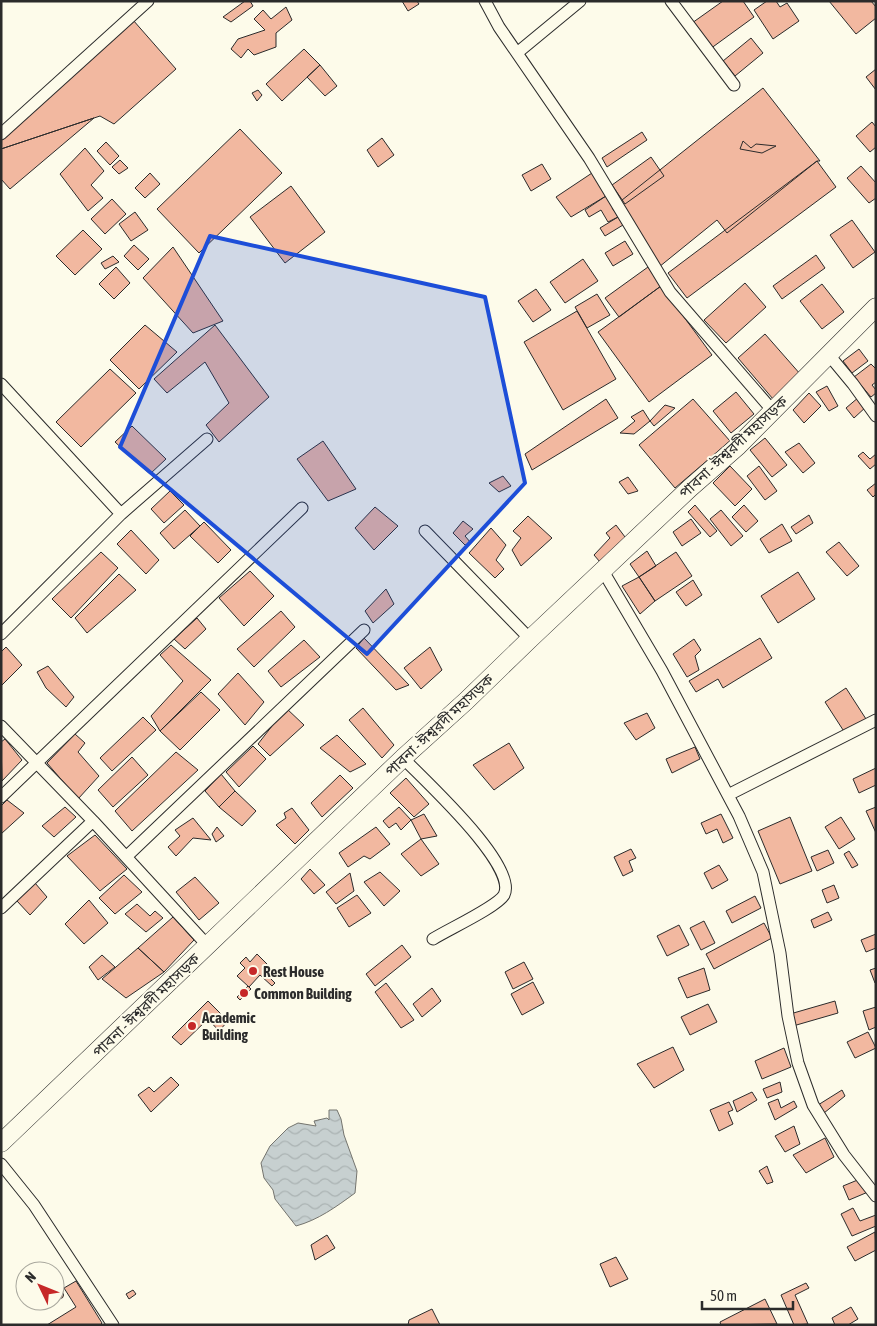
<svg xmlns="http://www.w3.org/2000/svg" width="877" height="1326" font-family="'Asap Condensed','Noto Sans Bengali',sans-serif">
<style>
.water{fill:url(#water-waves);stroke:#74746e}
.building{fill:#f2b8a0;stroke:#2b2b2b}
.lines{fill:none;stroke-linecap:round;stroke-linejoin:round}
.street-casing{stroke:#2b2b2b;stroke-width:13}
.primary-casing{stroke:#2b2b2b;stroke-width:19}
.street{stroke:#fdfbea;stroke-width:11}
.primary{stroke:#fdfbea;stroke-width:18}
.marked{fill:#1d4ed8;fill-opacity:0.2;stroke:#1d4ed8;stroke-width:4;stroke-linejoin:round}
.poi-dot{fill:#c62828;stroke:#fdfbea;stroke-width:2}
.labels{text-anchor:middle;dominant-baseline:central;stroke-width:4;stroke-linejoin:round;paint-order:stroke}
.street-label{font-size:15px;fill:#2b2b2b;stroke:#fdfbea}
.poi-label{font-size:15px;font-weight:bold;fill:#2b2b2b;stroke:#fdfbea;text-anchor:start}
</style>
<defs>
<pattern id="water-waves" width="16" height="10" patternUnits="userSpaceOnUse" patternTransform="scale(1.25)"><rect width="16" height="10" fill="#c7d0d0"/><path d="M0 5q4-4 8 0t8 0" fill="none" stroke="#abb3b3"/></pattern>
</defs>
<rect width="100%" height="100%" fill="#fdfbea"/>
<path class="water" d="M329,1110H337L341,1119L344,1135L357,1171L355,1193C336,1207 318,1220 296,1226L275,1199L273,1190L264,1178L261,1163L270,1146L288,1128L298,1123L316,1126L314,1121L327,1118L329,1120Z"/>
<path class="building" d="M245,1H250L253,6L231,22L223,17Z
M402,1H417L419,4L408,11Z
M723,1H743L754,17L710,49L692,23Z
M767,1H776L780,7L787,3L799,21L773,39L754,10Z
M829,1H871L876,7V18L856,34Z
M286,7L292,20L276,33V47L254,55L248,49L241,58L231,49L238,39L265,30L254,19L263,10L271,19Z
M133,20L176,69L114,124L100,116L1,149V137Z
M751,38L763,53L735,76L723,61Z
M304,49L320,65L282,101L266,84Z
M320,65L337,86L325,96L307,77Z
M876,69V90L866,77Z
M763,88L820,161H817L727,233L717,220L659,267L612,208Z
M258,90L262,95L257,101L252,93Z
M94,118L10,189L1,179V149Z
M872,122L876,127V147L870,152L856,136Z
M240,129L282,173L199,253L157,209Z
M642,132L647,140L607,167L602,158Z
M382,138L394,155L378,167L367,150Z
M743,141L751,148L756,144L776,146L762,153L740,149Z
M106,142L119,156L110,165L97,151Z
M85,148L104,171L91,185L103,198L88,211L60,174Z
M651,157L664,176L625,204L612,185Z
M120,160L128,168L119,174L112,167Z
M817,161L836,187L687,298L668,273Z
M542,164L551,179L531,191L522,175Z
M861,166L876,183V198L869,203L847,178Z
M150,173L160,184L145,198L135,188Z
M592,173L606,196L571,217L556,197Z
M291,186L325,232L285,263L250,217Z
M606,196L618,217L608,222L601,210L589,217L585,210Z
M112,199L126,214L105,234L91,219Z
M135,212L148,230L131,241L119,224Z
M618,217L623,225L605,236L600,228Z
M852,220L875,252L853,268L830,235Z
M83,230L102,249L75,275L56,256Z
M625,241L633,254L613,266L605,253Z
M134,245L149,259L138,270L124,256Z
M173,247L223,321L193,333L143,278Z
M816,255L825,268L782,299L773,286Z
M113,256L119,262L105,269L101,263Z
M583,259L598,281L565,303L550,282Z
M116,267L130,283L114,299L99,284Z
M648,267L661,286L619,317L605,298Z
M745,283L766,307L726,343L704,320Z
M822,284L844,312L822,329L800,301Z
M661,286L712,355L649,402L598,332Z
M536,289L551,310L533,322L518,301Z
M597,294L610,315L587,328L575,307Z
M577,311L616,379L563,410L524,342Z
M145,325L177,352L139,389L110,360Z
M215,325L269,397L219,442L206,425L229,403L205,362L167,393L154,379Z
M765,334L801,375L773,399L738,358Z
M859,349L868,361L852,373L843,361Z
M871,364L876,369V382L872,385L876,390V393L871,397L854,377Z
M110,369L136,393L81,447L56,422Z
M827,386L838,406L829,411L816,392Z
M736,392L754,414L731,433L713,411Z
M809,393L821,406L804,423L793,410Z
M859,397L867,406L854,418L846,408Z
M606,399L618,418L532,470L525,454Z
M693,399L730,441L675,488L639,445Z
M665,405L675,408L654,426L650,421Z
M643,410L650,421L634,434L620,433L635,421L631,417Z
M132,426L166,459L150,474L115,442Z
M765,438L787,465L772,477L750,450Z
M323,441L356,489L328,501L297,459Z
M799,443L815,463L803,473L785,452Z
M863,452L870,459L876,454V464L870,469L858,456Z
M730,466L752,489L735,506L713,483Z
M759,466L777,491L765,500L747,476Z
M503,476L511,486L499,492L489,483Z
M628,477L638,491L628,494L619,482Z
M876,483V494L873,497L867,490Z
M170,491L184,505L164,523L151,509Z
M695,505L717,531L710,537L688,512Z
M744,505L758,521L746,532L732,517Z
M375,507L398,526L374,550L355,528Z
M185,510L200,526L174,549L160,533Z
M721,510L743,536L731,546L710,519Z
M809,515L813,523L796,534L791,527Z
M528,516L552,538L521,566L512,550L521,538L513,531Z
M691,519L701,533L682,546L673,532Z
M463,521L473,529L465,536L471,543L465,545L453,533Z
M204,522L231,550L218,563L190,536Z
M782,524L792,541L769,553L760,539Z
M616,525L625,537L600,562L594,555L610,538L606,533Z
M491,528L506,545L496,560L504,569L495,578L469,553Z
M131,530L159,560L146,574L117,544Z
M839,542L859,566L847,576L826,552Z
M647,551L656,566L639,577L630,564Z
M101,552L118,568L71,618L52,599Z
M676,552L692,576L655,601L639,577Z
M250,571L274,596L244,626L219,598Z
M798,572L815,599L778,623L761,596Z
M119,574L136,590L87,633L75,618Z
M639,577L655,601L640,614L622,586Z
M693,580L702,595L686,606L676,592Z
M386,589L394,604L373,623L365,611Z
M281,611L295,627L254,667L237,649Z
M197,618L206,629L185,649L174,639Z
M364,638L409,685L396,690L356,648Z
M760,638L772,658L723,688L718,679L696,692L689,681Z
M694,639L701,650L695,656L699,670L687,677L673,654Z
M304,640L320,657L281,687L268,671Z
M171,645L211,680L160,731L151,716L183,681L160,655Z
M6,647L22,665L1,686V652Z
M430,647L442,670L421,689L404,668Z
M48,666L74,697L66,707L46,688L37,672Z
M238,673L264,702L245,725L218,694Z
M846,688L866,719L845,733L825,702Z
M201,692L220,710L180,750L160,731Z
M286,708L304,725L270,756L258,744Z
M363,708L394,745L382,758L349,720Z
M647,713L655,728L636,740L624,723Z
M143,717L156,730L112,771L100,758Z
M75,734L85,743L78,752L99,776L78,799L47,763Z
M337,735L366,764L350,772L320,748Z
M5,739L22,760L2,781L1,742Z
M509,743L524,768L494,790L473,765Z
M253,746L266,759L239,787L226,772Z
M695,747L700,759L672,773L666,759Z
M176,752L198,770L132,831L115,811Z
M132,757L148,775L113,807L98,790Z
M876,768V785L859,793L853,779Z
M221,774L235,791L219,807L205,791Z
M340,775L353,788L322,817L311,803Z
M406,778L429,804L414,817L390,793Z
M235,791L256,811L242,826L219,807Z
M7,800L24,813L1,834V806Z
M65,807L76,817L54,837L42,826Z
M399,807L411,820L401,830L396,823L389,828L383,821Z
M876,807V833L866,811Z
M292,808L309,830L295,844L276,825L286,818L284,813Z
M424,814L437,836L421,839L411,820Z
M721,814L733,838L723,843L717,829L706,834L701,823Z
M790,817L812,871L780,884L758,831Z
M841,817L855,839L839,849L825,827Z
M193,818L211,840L193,838L176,856L168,847L180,836L175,830Z
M217,827L224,836L216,842L212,834Z
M376,827L390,844L370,859L364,856L348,867L339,853Z
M95,835L127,869L100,891L67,856Z
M421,839L439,864L421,876L401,854Z
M631,849L636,858L629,861L633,871L623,876L614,857Z
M828,850L834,863L817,871L811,857Z
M849,851L858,865L852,868L844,854Z
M719,865L728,880L712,889L704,873Z
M310,869L325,885L314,894L301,879Z
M380,872L400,891L384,906L364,882Z
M350,873L354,891L336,904L326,892Z
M124,875L142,892L115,914L99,898Z
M195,877L219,903L199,920L176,892Z
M35,883L47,897L30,915L17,901Z
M834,885L839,898L827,903L822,890Z
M357,895L371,913L349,927L337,908Z
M755,896L761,908L732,923L726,911Z
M89,900L108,923L84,944L65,924Z
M137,904L150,916L155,911L163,918L146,932L125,914Z
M828,912L832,920L814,928L811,920Z
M173,917L194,940L164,972L138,948Z
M704,921L715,943L701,950L690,928Z
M764,923L772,938L714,969L706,954Z
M679,925L689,945L667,956L657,936Z
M876,934V948L866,952L861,940Z
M402,945L411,957L375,986L366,974Z
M138,948L164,972L126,998L102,979Z
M257,954L268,965L264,972L275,983L272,986L260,975L249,987L237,976L245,968L240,963L246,957L250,962Z
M102,955L115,967L98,980L89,967Z
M524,962L533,979L513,989L505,972Z
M704,968L710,990L687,998L678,978Z
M876,968V983H875L870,970Z
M533,982L544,1003L522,1015L511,994Z
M386,983L414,1020L401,1028L375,992Z
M248,986L251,989L240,1000L237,997Z
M432,988L441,1001L422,1017L413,1004Z
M208,1001L228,1021L219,1031L208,1019L181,1045L172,1037Z
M835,1001L838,1013L793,1026L790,1014Z
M708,1004L717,1022L690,1035L681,1017Z
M876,1007V1027L869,1030L863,1011Z
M868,1032L876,1048L855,1058L847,1042Z
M673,1047L684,1070L654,1088L637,1064Z
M784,1048L791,1067L762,1079L755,1061Z
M171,1077L179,1085L151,1112L138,1095L149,1087L154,1092Z
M780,1082L782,1092L767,1098L763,1089Z
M842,1090L845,1096L824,1113L818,1105Z
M752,1092L757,1100L737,1112L733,1101Z
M778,1099L781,1108L794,1101L797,1107L775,1120L768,1103Z
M729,1102L733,1110L728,1112L733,1124L719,1131L710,1110Z
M794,1126L800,1144L785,1152L775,1136Z
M825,1138L834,1157L806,1173L793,1155Z
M767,1166L773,1182L767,1184L759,1171Z
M860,1179L868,1192L849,1200L843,1186Z
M853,1208L860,1221L876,1215V1226L852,1236L841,1214Z
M875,1232L876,1250L855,1261L847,1247Z
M327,1235L335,1248L315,1260L311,1245Z
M616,1257L628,1279L610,1287L600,1264Z
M76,1281L102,1323L100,1325H47L76,1307L64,1288Z
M806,1283L809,1288L795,1295L808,1324L794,1325L781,1295Z
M133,1290L136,1294L129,1299L126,1294Z
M56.5 1295a3.5 3.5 0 1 1 7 0a3.5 3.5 0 1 1-7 0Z
M765,1299L777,1324L721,1325L720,1322Z
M851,1307L858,1319L848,1325H835L832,1318Z
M432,1309L440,1325H408L409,1320Z"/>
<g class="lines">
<g class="street-casing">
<path id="street" d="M485,1L499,27L589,158L670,292L773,411
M671,1L734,85
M517,53L580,1
M1,134L148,1
M829,355L853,384L876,416
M1,384L121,514
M425,531L530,639
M603,571L662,671L739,816L763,872L780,953L788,1016L798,1063L813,1105L844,1155L876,1196
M1,634L121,514L207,439
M1,726L93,821L208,946
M403,758C423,779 519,866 504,895C497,907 447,930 433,939
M728,795L876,720
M1,797L302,508
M126,857L364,630
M1,908L93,821
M1,1164L34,1205L113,1325"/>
</g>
<g class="primary-casing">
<path id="primary" d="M1,1143L403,758L466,701L530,639L690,488L738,446L876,307"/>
</g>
<use href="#street" class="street"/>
<use href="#primary" class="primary"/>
</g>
<path class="marked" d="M210,236L485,297L525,483L367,654L120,447Z"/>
<g class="poi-dot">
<circle cx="253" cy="971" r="5"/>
<circle cx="244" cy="993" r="5"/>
<circle cx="192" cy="1026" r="5"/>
</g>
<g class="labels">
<g class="street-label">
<text transform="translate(733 447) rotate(-43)">পাবনা - ঈশ্বরদী মহাসড়ক</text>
<text transform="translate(439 725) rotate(-43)">পাবনা - ঈশ্বরদী মহাসড়ক</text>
<text transform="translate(146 1005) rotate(-44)">পাবনা - ঈশ্বরদী মহাসড়ক</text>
</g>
<g class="poi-label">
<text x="263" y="971">Rest House</text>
<text x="254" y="993">Common Building</text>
<text x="202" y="1017">Academic<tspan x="202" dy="17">Building</tspan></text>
</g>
</g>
<rect width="877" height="1326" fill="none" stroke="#2b2b2b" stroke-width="5"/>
<g transform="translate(40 1286) rotate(313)"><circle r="24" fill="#fdfbea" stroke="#a9a89e"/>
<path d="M0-4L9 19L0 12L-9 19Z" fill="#c62828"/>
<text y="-8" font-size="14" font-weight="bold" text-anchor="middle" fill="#2b2b2b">N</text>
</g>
<path d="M702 1301v8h91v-8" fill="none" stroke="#2b2b2b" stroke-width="2.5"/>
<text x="710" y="1301" font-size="15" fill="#2b2b2b" stroke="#fdfbea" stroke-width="4" paint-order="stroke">50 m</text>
</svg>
